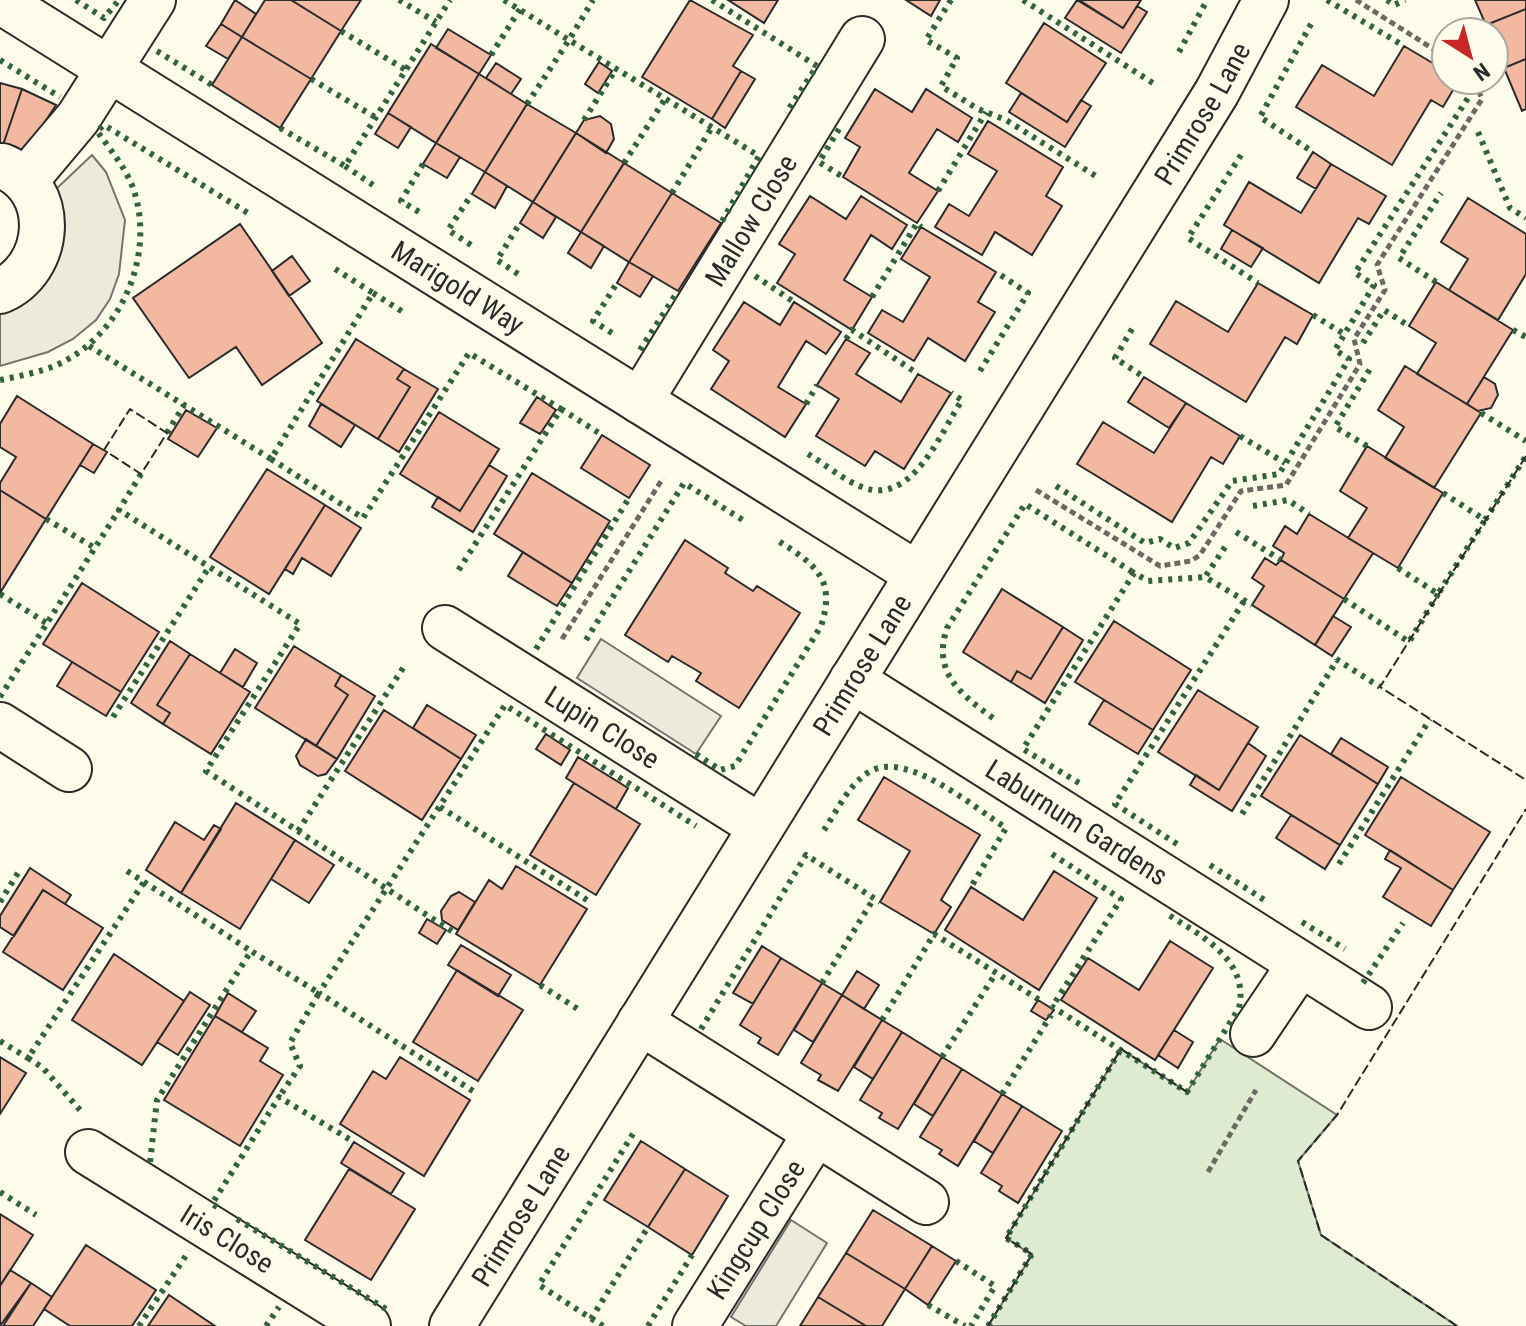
<svg xmlns="http://www.w3.org/2000/svg" width="1526" height="1326" font-family="'Roboto Condensed',sans-serif">
<style>
.green{fill:#deebd1;stroke:#74746e;stroke-width:2}
.parking{fill:#eceadb;stroke:#74746e;stroke-width:2}
.building{fill:#f2b8a0;stroke:#2b2b2b;stroke-width:2}
.lines{fill:none;stroke-linecap:round;stroke-linejoin:round}
.minor-casing{stroke:#2b2b2b;stroke-width:48}
.path{stroke:#6a6964;stroke-width:5;stroke-dasharray:6 4;stroke-linecap:butt}
.minor{stroke:#fdfbea;stroke-width:44}
.hedge{stroke:#34623c;stroke-width:6;stroke-dasharray:4 6;stroke-linecap:butt}
.fence{stroke:#2b2b2b;stroke-width:2;stroke-dasharray:10 4;stroke-linecap:butt}
.labels{text-anchor:middle;dominant-baseline:central;stroke-width:6;stroke-linejoin:round;paint-order:stroke}
.street-label{font-size:28px;fill:#2b2b2b;stroke:#fdfbea}
</style>
<rect width="100%" height="100%" fill="#fdfbea"/>
<path class="green" d="M1220,1039L1337,1115L1298,1161L1321,1235L1457,1326H988L1032,1255L1006,1238L1121,1049L1187,1092Z"/>
<path class="parking" d="M92,155L106,172L125,220L119,274L110,299L96,320L73,339L48,352L0,366V308L58,258L64,234L62,211L55,190Z
M601,639L721,716L696,754L577,678Z
M791,1220L827,1243L776,1326H746L731,1317Z"/>
<path class="building" d="M235,0L256,14L242,37L221,24Z
M265,0H291L341,31L311,79L242,37Z
M291,0H361L341,31Z
M690,0L753,35L733,66L741,71L712,119L642,77Z
M728,0H778L764,23Z
M906,0H940L931,16Z
M1077,0L1123,28L1137,6L1147,12L1121,53L1065,18Z
M1079,0H1141L1123,28Z
M1475,0H1526V9L1486,25Z
M1526,9V59L1504,68L1494,45V32H1488L1486,25Z
M1044,23L1106,63L1067,122L1006,83Z
M221,24L242,37L228,59L206,46Z
M448,29L491,55L479,74L436,48Z
M242,37L311,79L280,128L212,85Z
M431,44L479,74L436,143L388,113Z
M1404,46L1446,71V80H1459L1443,107L1431,100L1392,165L1296,107L1322,65L1374,96Z
M1526,59V109L1522,111L1504,68Z
M599,62L612,71L598,93L585,84Z
M496,63L521,79L511,94L486,78Z
M741,71L755,79L725,128L712,119Z
M479,74L527,104L485,172L436,143Z
M0,83L22,89L3,145L0,144Z
M22,89L56,105L23,156L3,145Z
M875,89L912,112L926,89L972,118L958,142L937,129L909,173L938,191L917,223L843,177L860,147L845,138Z
M1021,93L1067,122L1081,100L1091,106L1065,147L1009,112Z
M527,104L576,133L533,202L485,172Z
M388,113L411,127L398,148L375,134Z
M600,116L611,124L614,139L606,153L576,133L584,120Z
M988,121L1063,167L1046,196L1062,206L1032,255L995,232L982,255L935,227L949,204L969,216L997,171L968,154Z
M576,133L624,163L581,232L533,202Z
M436,143L460,157L447,178L423,164Z
M1313,152L1331,164L1316,189L1297,178Z
M624,163L672,193L629,262L581,232Z
M1331,164L1386,196L1369,224L1358,218L1319,283L1224,225L1249,182L1301,213Z
M485,172L507,186L495,208L472,194Z
M672,193L721,223L678,291L629,262Z
M810,196L846,219L861,196L907,225L892,249L871,235L844,280L872,297L852,330L777,283L795,254L779,244Z
M1468,198L1526,234V274L1498,320L1449,290L1468,259L1441,242Z
M533,202L556,217L543,238L520,223Z
M240,224L322,343L262,385L236,347L189,378L133,298Z
M921,227L996,272L978,302L995,312L965,361L928,338L914,361L868,333L882,310L903,322L930,277L901,259Z
M1232,230L1263,248L1251,267L1221,249Z
M581,232L604,246L591,268L568,253Z
M292,256L310,281L289,296L272,271Z
M629,262L653,276L640,297L617,283Z
M1436,282L1513,330L1467,404L1417,374L1436,343L1409,326Z
M1258,283L1313,315L1297,344L1285,337L1246,402L1150,344L1176,301L1228,332Z
M744,302L780,325L794,302L841,332L826,354L806,341L778,387L806,404L785,437L711,389L729,361L713,350Z
M356,339L404,369L397,379L410,387L378,439L317,401Z
M846,339L870,353L856,374L901,402L918,374L951,393L904,469L875,451L865,466L816,436L839,399L817,385Z
M1405,366L1481,413L1434,488L1385,458L1404,427L1378,410Z
M404,369L438,389L399,452L378,439L410,387L397,379Z
M1144,377L1186,403L1169,428L1128,402Z
M1484,377L1495,384L1498,395L1491,408L1478,411L1467,404Z
M17,396L93,444L46,519L0,490V483L16,457L0,447V424Z
M537,397L556,410L540,434L520,423Z
M1186,403L1240,436L1223,464L1211,457L1172,522L1077,464L1103,422L1154,453Z
M321,404L355,425L341,447L309,426Z
M186,410L217,428L198,457L168,439Z
M439,412L499,449L460,511L400,474Z
M602,435L650,465L629,498L581,468Z
M93,444L107,452L94,473L80,465Z
M1367,446L1443,493L1398,568L1348,538L1367,508L1340,491Z
M489,465L507,476L473,532L432,507L438,497L460,511Z
M267,469L325,505L269,594L210,557Z
M532,473L610,521L572,583L494,534Z
M0,490L46,519L0,593Z
M325,505L361,528L331,576L302,558L293,574L285,569Z
M1309,514L1373,553L1344,599L1281,560L1284,553L1273,546L1285,526L1297,534Z
M685,540L728,568L725,573L753,591L757,586L800,613L739,708L696,681L701,673L672,656L668,662L625,635Z
M523,552L572,583L557,606L508,576Z
M1265,558L1276,565L1281,560L1344,599L1315,645L1252,605L1264,586L1252,578Z
M82,583L159,632L121,692L43,644Z
M1002,589L1063,627L1031,679L1017,671L1011,682L963,652Z
M1333,616L1351,627L1332,656L1315,645Z
M1114,621L1191,670L1153,730L1075,682Z
M1063,627L1083,640L1045,703L1011,682L1017,671L1031,679Z
M170,641L190,654L157,705L170,713L163,724L131,703Z
M294,646L341,675L335,686L348,695L316,746L255,708Z
M235,649L257,663L243,687L220,673Z
M190,654L250,692L211,754L163,724L170,713L157,705Z
M72,662L121,692L106,716L57,686Z
M341,675L375,696L337,759L316,746L348,695L335,686Z
M1198,690L1258,727L1219,790L1158,752Z
M1104,700L1153,730L1138,754L1089,724Z
M427,705L476,735L461,759L413,728Z
M384,710L461,759L422,820L345,771Z
M546,734L570,750L561,765L536,749Z
M1300,735L1378,784L1340,845L1261,796Z
M1341,738L1388,767L1378,784L1331,754Z
M306,739L337,759L326,774L318,776L300,765L296,756Z
M1248,743L1266,756L1232,811L1190,785L1196,775L1219,790Z
M578,757L628,788L616,809L566,778Z
M884,777L980,835L941,900L951,907L934,934L880,902L910,851L858,820Z
M1401,777L1490,832L1453,890L1365,835Z
M574,783L640,824L596,895L530,855Z
M236,803L295,840L240,929L181,893Z
M1291,815L1340,845L1325,869L1276,838Z
M175,822L204,840L214,825L221,829L181,893L146,870Z
M295,840L334,865L309,903L271,879Z
M1390,850L1453,890L1431,926L1383,897L1401,868L1385,859Z
M516,866L587,909L540,985L456,934L489,880L502,889Z
M30,868L71,895L65,904L43,890L14,936L0,927V916Z
M1054,871L1097,898L1039,990L945,930L971,887L1023,920Z
M43,890L103,928L63,990L3,952Z
M459,892L475,902L458,930L442,920L441,911L451,896Z
M427,919L446,930L437,944L419,933Z
M1170,941L1213,968L1155,1060L1061,1000L1088,958L1139,990Z
M461,945L511,975L498,996L448,965Z
M762,946L781,958L753,1004L733,993Z
M114,954L184,1001L142,1065L72,1020Z
M781,958L822,983L778,1055L758,1043L761,1038L740,1025Z
M457,970L523,1010L478,1081L413,1042Z
M857,971L879,985L864,1009L842,995Z
M822,983L842,995L813,1042L794,1030Z
M190,992L210,1005L178,1055L157,1042Z
M228,993L256,1011L242,1032L215,1016Z
M842,995L882,1020L838,1091L818,1080L821,1075L801,1063Z
M1038,1000L1054,1010L1046,1020L1031,1011Z
M215,1016L268,1048L260,1061L283,1075L240,1146L164,1100Z
M882,1020L902,1032L873,1079L854,1067Z
M1174,1030L1193,1042L1178,1068L1158,1055Z
M902,1032L942,1057L898,1129L879,1118L882,1113L860,1100Z
M0,1057L26,1073L0,1114Z
M400,1057L470,1100L424,1176L340,1124L373,1071L386,1079Z
M942,1057L962,1069L933,1116L914,1104Z
M962,1069L1002,1094L958,1166L939,1154L942,1150L920,1137Z
M1002,1094L1022,1106L993,1153L974,1141Z
M1022,1106L1062,1131L1018,1203L999,1191L1002,1186L981,1173Z
M641,1141L685,1169L648,1227L604,1200Z
M354,1142L404,1173L391,1194L341,1163Z
M349,1169L415,1209L371,1280L305,1240Z
M685,1169L728,1196L692,1255L648,1227Z
M873,1210L932,1246L905,1289L846,1253Z
M0,1214L33,1235L0,1286Z
M86,1245L156,1290L132,1326H70L44,1309Z
M932,1246L956,1261L928,1305L905,1289Z
M846,1253L905,1289L882,1326H866L818,1297Z
M10,1270L31,1283L0,1326V1286Z
M31,1283L52,1297L33,1326H3Z
M169,1295L215,1326H148Z
M818,1297L866,1326H800Z"/>
<g class="lines">
<g class="minor-casing">
<g id="minor">
<path id="s1" d="M0,1L917,574"/>
<path d="M25,181L78,118L153,0"/>
<path d="M0,291C52,269 59,188 2,166"/>
<path id="s2" d="M640,401L862,39"/>
<path id="s3" d="M445,628L761,827"/>
<path id="s4" d="M852,680L1369,1007"/>
<path d="M0,725L69,769"/>
<path d="M640,1022L926,1202"/>
<path d="M1253,1034L1300,964"/>
<path id="s5" d="M88,1152L368,1326"/>
<path id="s6" d="M452,1326L1217,92L1266,0"/>
<path id="s7" d="M695,1326L816,1133"/>
</g>
</g>
<path class="path" d="M1356,0L1446,57
M1036,490L1160,566L1191,561L1200,555L1241,491L1286,485L1360,364L1354,339L1385,290L1377,265L1482,99L1474,80
M562,639L663,478
M1208,1172L1256,1090"/>
<use href="#minor" class="minor"/>
<path class="hedge" d="M76,0L104,18L119,0
M399,0L436,22
M504,0L569,40L593,0
M712,0L817,66L786,113
M951,0L926,40L957,58L941,86L978,109L1006,120L1099,178
M1023,0L1156,85
M1327,0L1404,46
M1387,0L1394,5L1405,0
M1311,24L1260,117L1313,152
M341,31L406,70
M157,51L212,85
M1179,52L1207,0
M491,55L520,9
M0,60L60,97
M311,79L375,117
M527,104L569,40L759,156L721,223
M584,120L616,69
M280,128L345,166L450,0
M839,129L819,162L843,177
M1478,132L1510,208L1526,218
M1241,155L1188,238L1258,283
M624,163L665,99
M423,164L401,201L424,215
M345,166L373,185
M938,191L986,112
M672,193L712,127
M471,245L448,230L472,194
M518,274L497,260L520,223
M755,276L794,302
M1436,282L1399,258L1441,193
M373,293L403,312
M872,297L917,223L921,227
M1313,315L1344,334
M1132,329L1115,358L1144,377
M1513,330L1526,337
M612,333L593,321L617,283
M846,339L852,330L918,374
M1363,343L1384,310L1409,326
M89,346L271,459L373,293L332,267
M640,350L678,291
M980,371L1028,293L996,272
M0,380C24,375 49,371 70,358C124,326 153,255 135,194C128,170 111,151 97,131L104,125L248,213
M806,404L817,385
M561,409L602,435
M1481,413L1526,441
M167,433L184,405
M1240,436L1285,463
M1367,446L1335,427L1370,369
M808,454C825,464 843,480 862,487C912,507 941,432 962,400L951,393
M271,459L363,518L469,353L561,409L458,571
M141,474L119,510L300,624L206,771L456,934
M1056,486L1145,543L1160,539L1174,548L1189,543L1232,481L1279,474L1349,359L1335,350L1374,285L1355,273L1468,98L1460,80
M1443,493L1485,520L1526,456
M1253,506L1288,500L1309,514
M46,519L95,548
M1236,532L1281,560
M1225,547L1205,577L1252,605
M1398,568L1438,594L1485,520
M0,594L48,624
M1344,599L1409,642L1438,594
M586,640L684,483L746,522
M536,649L629,498
M1336,659L1380,687
M0,697L119,510
M113,717L209,567
M993,718C960,694 932,672 947,628L1025,504L1134,573
M696,754L720,770L735,766L821,626C837,578 814,564 777,540
M1079,783L1023,749L1134,573L1148,581L1205,577
M440,807L587,900
M1242,814L1337,660
M824,830C837,811 849,784 869,772C906,749 975,808 1006,828L971,887
M298,831L403,668
M1177,844L1115,804L1244,601
M1052,854L1121,899L1052,1007
M1339,864L1430,719
M1210,865L1266,901
M127,871L251,951
M0,902L21,868
M1302,922L1345,949
M822,983L874,898
M1363,983L1403,923
M540,985L581,1011
M1051,1006L1187,1092L1239,1008C1250,960 1200,935 1167,914
M882,1020L934,934L1041,1001
M701,1029L806,855L880,902
M0,1041L28,1058
M942,1057L996,973
M473,1091L319,993L505,705L696,826
M1002,1094L1051,1015
M80,1110L43,1068L28,1058L144,882
M150,1162L157,1100L251,951L319,993L290,1043L300,1066L279,1097
M0,1192L36,1215
M217,1207L212,1204L279,1097L354,1142
M237,1219L391,1312
M956,1261L995,1286L971,1326
M928,1305L965,1326
M591,1319L648,1227
M139,1326L189,1251
M266,1326L279,1307
M603,1326L539,1285L636,1129
M648,1326L692,1255
M988,1326L1032,1254L1006,1238L1121,1049"/>
<path class="fence" d="M104,450L130,409L167,433L141,474L107,452
M1526,456L1380,687L1526,780
M988,1326L1032,1254L1006,1238L1121,1049L1187,1092
M1457,1326L1321,1235L1298,1161L1337,1115L1526,809"/>
</g>
<g class="labels">
<g class="street-label">
<text stroke="none"><textPath href="#s6" startOffset="1426">Primrose Lane</textPath></text>
<text stroke="none"><textPath href="#s2" startOffset="212">Mallow Close</textPath></text>
<text stroke="none"><textPath href="#s1" startOffset="540">Marigold Way</textPath></text>
<text stroke="none"><textPath href="#s6" startOffset="778">Primrose Lane</textPath></text>
<text stroke="none"><textPath href="#s3" startOffset="186">Lupin Close</textPath></text>
<text stroke="none"><textPath href="#s4" startOffset="266">Laburnum Gardens</textPath></text>
<text stroke="none"><textPath href="#s6" startOffset="130">Primrose Lane</textPath></text>
<text stroke="none"><textPath href="#s7" startOffset="114">Kingcup Close</textPath></text>
<text stroke="none"><textPath href="#s5" startOffset="164">Iris Close</textPath></text>
</g>
</g>
<g transform="translate(1470 56) rotate(144)"><circle r="38" fill="#fdfbea" stroke="#a9a89e" stroke-width="2"/>
<path d="M0-6L14 30L0 20L-14 30Z" fill="#c62828"/>
<text y="-12" font-size="22" font-weight="bold" text-anchor="middle" fill="#2b2b2b">N</text>
</g>
</svg>
